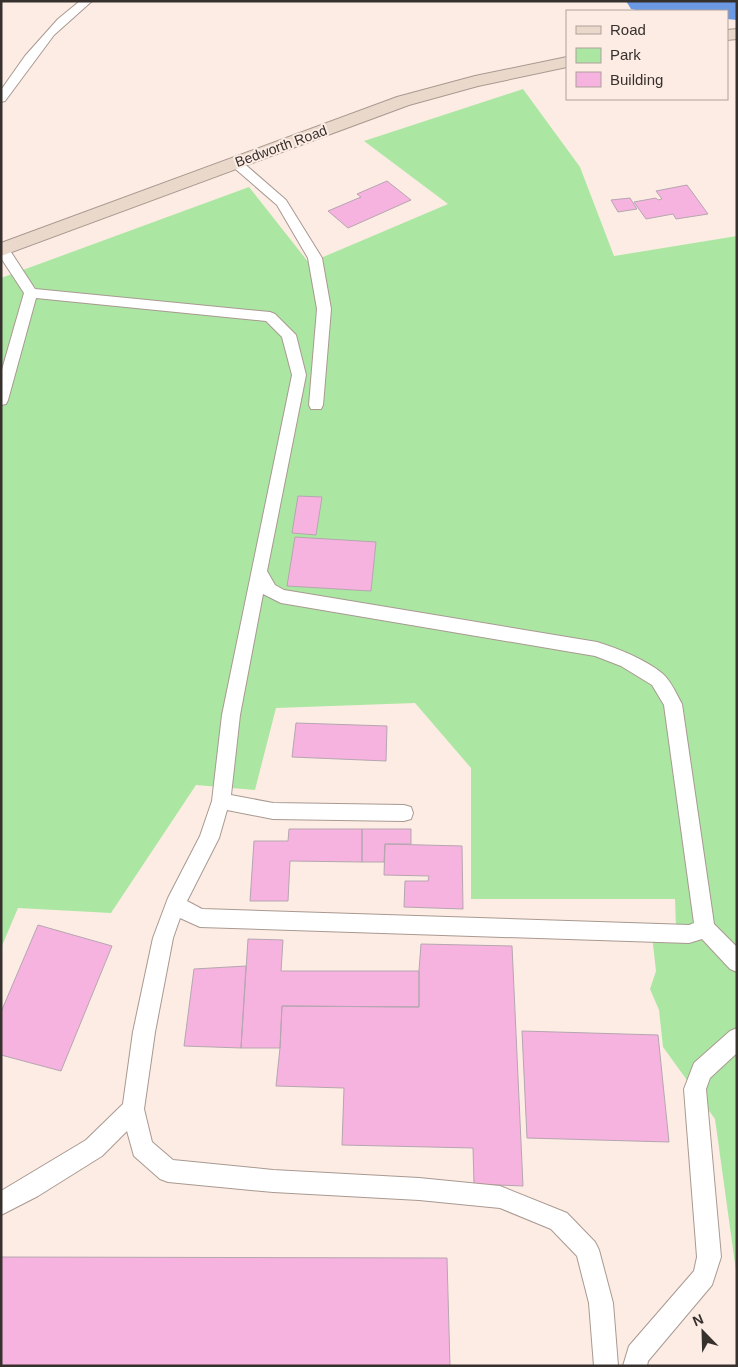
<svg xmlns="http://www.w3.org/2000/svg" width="738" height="1367" font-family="Arial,sans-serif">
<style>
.green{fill:#abe7a2}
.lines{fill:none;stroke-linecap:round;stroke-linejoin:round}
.river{fill:#6b99e4;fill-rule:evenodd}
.building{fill:#f7b3e0;stroke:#b5a6af}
.service-casing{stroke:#a89991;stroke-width:2}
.secondary-casing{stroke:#a89991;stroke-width:2}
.service{fill:#fff;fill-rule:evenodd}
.secondary{fill:#ead9ca;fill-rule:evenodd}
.labels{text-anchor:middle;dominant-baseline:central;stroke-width:4;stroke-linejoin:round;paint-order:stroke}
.far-street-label{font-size:14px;fill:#37312e;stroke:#fdece4}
</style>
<rect width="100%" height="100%" fill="#fdece4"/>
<path class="green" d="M523,89L580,167L614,256L737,236V1278L715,1119L663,1047L659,1010L650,989L656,971L651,927L676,928L675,899H471V768L415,703L276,708L255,790L196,785L111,913L18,908L1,948V278L249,187L309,263L448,204L364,141Z"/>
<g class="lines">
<path class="river" d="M626,1H737V20L727,19V11H641L631,9Z"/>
</g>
<path class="building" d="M387,181L411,200L348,228L328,211L361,197L357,194Z
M687,185L708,214L676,219L673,214L646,219L634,202L656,198L658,200L662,199L656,191Z
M630,198L637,209L618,212L611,200Z
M298,496L322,497L316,535L292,533Z
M295,537L376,542L371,591L287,586Z
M296,723L387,726L386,761L292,757Z
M289,829H362V862L290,861L288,901H250L254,841H288Z
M362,829H411V844H385L384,862H362Z
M385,844L462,846L463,909L404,907L405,881H428L429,876L384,875Z
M38,925L112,946L61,1071L1,1055V1012Z
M248,939L283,940L281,971H419V1007L282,1006L280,1048H241Z
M421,944L512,946L523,1186L474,1184L473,1148L342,1145L344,1088L276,1086L280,1048L282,1006L419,1007V971Z
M246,966L241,1048L184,1046L194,969Z
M522,1031L658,1035L669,1142L527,1138Z
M1,1257L447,1258L450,1366H1Z"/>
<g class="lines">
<g class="service-casing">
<path id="service" d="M80,1H92L54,35L5,101L1,102V90L25,56L58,19Z
M236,159L240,160L286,200L322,258L331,309L323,405L321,409H311L309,405L317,309L308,258L277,205L232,166L230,163Z
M1,245L7,246L35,289L270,312L275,314L296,335L306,375L267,571L275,585L284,590L597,642C619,649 645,659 663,674C671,681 677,695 682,704L714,924L737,947V972L730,969L702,939L689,943L200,927L180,918L173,938L155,1032L144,1109L152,1142L173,1160L273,1170L419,1178L500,1186L567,1213L595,1242L599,1250L613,1303L618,1366H594L589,1303L577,1256L551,1229L500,1208L419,1200L273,1192L168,1182L160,1179L134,1156L127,1131L102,1156L38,1196L1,1215V1191L86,1140L123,1104L133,1032L153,938L168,898L200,836L212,801L222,715L292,375L282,337L266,321L36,298L8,400L6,404L1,405V373L24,293L1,258ZM263,594L281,603L595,656L621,666L652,685L664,705L694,923L689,925L202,909L187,901L219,838L227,810L273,819L404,821L411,819L413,813L411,807L404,805L273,803L231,795L240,715Z
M737,1028V1053L710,1078L706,1089L721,1257L712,1285L648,1361L647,1366H623L629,1346L694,1271L697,1257L684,1089L694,1063L730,1031Z"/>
</g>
<g class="secondary-casing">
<path id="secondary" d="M737,29V39L727,40V30Z
M567,57V67L478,86L409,105L1,256V243L397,97L475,76Z"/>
</g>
<use href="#service" class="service"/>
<use href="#secondary" class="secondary"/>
</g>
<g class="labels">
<g class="far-street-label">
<text transform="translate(281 146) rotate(-20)">Bedworth Road</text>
</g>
</g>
<rect width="738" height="1367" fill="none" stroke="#37312e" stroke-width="5"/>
<rect x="566" y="10" width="162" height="90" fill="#fdece4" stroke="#aea19b"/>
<rect x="576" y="26" width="25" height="8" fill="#ead9ca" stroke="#aea19b"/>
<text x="610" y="35" font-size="15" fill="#37312e">Road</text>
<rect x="576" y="48" width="25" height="15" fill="#abe7a2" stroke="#aea19b"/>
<text x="610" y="60" font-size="15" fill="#37312e">Park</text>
<rect x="576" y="72" width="25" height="15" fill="#f7b3e0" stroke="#aea19b"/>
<text x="610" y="85" font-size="15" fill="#37312e">Building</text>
<g transform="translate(703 1332) rotate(337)" stroke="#fdece4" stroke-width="4" paint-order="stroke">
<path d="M0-4L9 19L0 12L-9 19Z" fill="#37312e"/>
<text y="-8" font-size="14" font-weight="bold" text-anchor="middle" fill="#37312e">N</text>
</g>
</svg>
